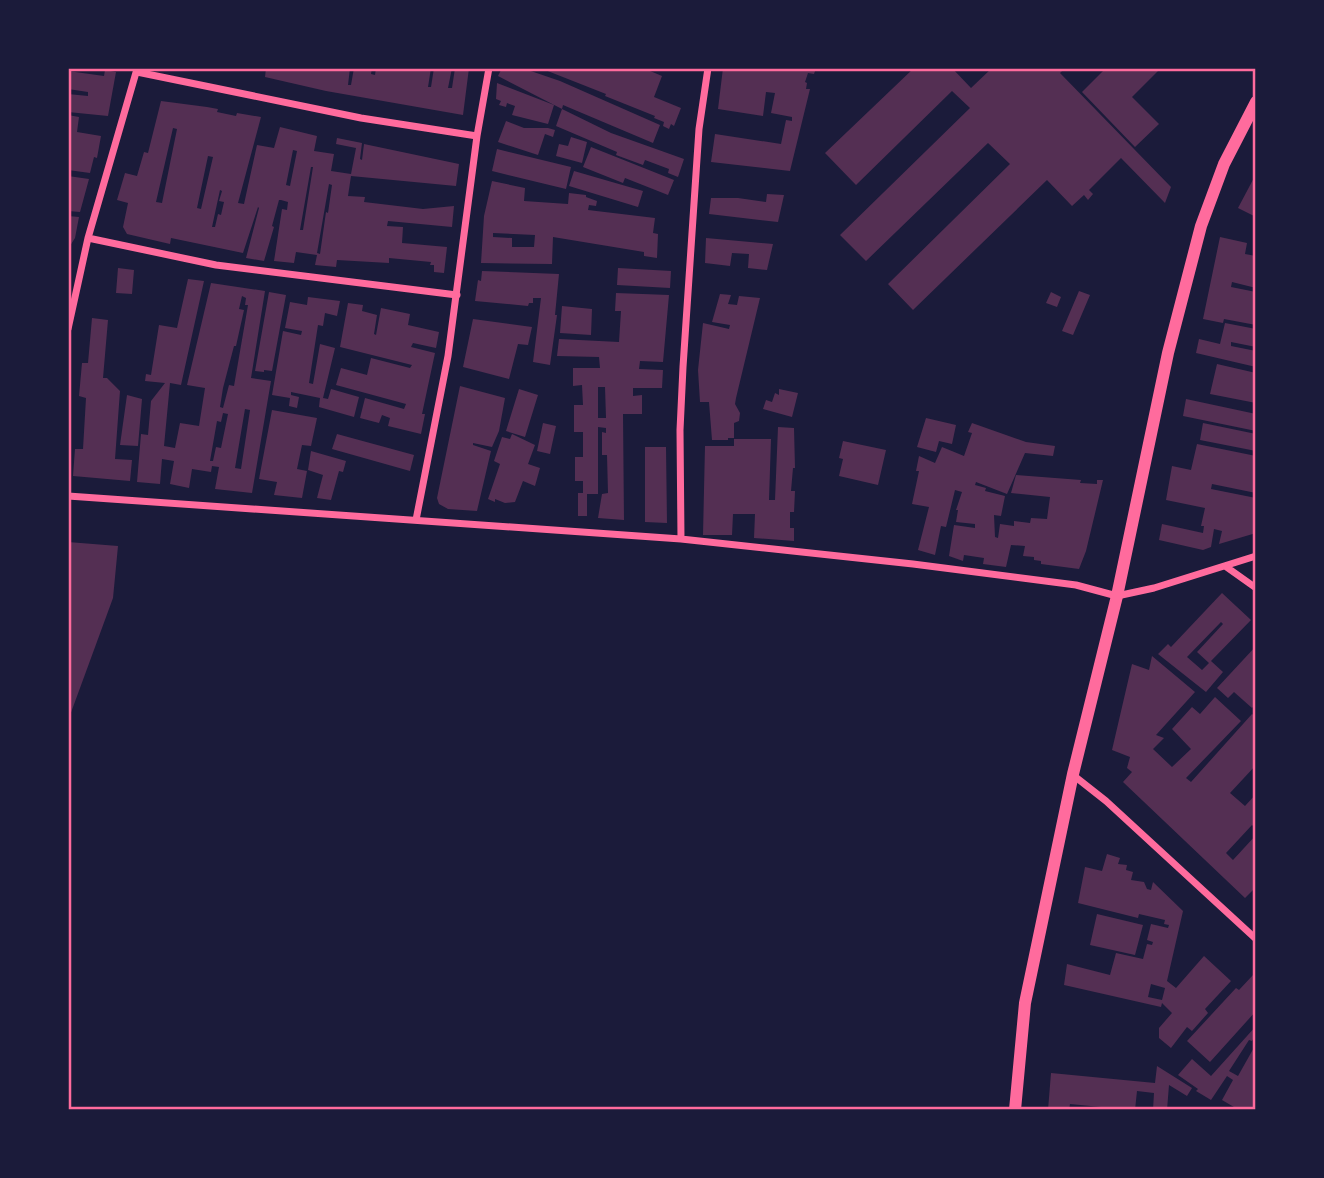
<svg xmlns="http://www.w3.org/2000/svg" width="1324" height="1178" font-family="Quicksand,sans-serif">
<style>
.building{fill:#542f53;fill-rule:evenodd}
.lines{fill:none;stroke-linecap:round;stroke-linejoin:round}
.minor{stroke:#ff6b9d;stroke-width:7}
.tertiary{stroke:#ff6b9d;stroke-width:12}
.neatline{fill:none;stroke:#ff6b9d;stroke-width:2.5}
</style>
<rect width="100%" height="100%" fill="#1b1b3a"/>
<path class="building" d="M266,68H350L348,85H351L354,68H372L371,74L375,75L376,68H431L428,87H431L434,68H452L448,88H452L455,68H469L463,115L326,91L265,77Z
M502,68H522L560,81L660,125L653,143L563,105L562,109L611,133L684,159L678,177L668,173L669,169L645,160L643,165L616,155L617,152L556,126L562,109L498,76Z
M540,68H643L662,76L654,97L681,108L674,126L671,124L669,129L663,126L664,122L654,118L655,116L605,96L606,94Z
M723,68H816L814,74L808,73L805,82L807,83L806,89H810L790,171L711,162L715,134L781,144L786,120L792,121V117L771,113L775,93L766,92L763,116L718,109Z
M914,68H952L971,88L992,68H1065L1060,73L1171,187L1165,203L1121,158L1089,190L1093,194L1088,200L1084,195L1072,206L1047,180L913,310L888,284L1010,164L988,143L866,261L840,235L970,108L952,91L856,185L825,153Z
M1106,68H1161L1132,97L1159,124L1135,147L1082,92Z
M105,70L116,72L108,116L68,112V94L88,96V92L68,89V71L104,76Z
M497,83L554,105L548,124L512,115L515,106L507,103L506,107L499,105L501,101L496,99Z
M161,101L207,107L218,109L217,112L236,116L237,113L261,117L238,203L244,204L257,145L274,148L280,127L317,136L314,151L334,154L331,171L351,174L356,148L336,144L337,138L362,143L360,159L362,160L364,144L459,164L456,186L351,176L348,196L365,197L364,202L423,209L454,206L452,227L388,221L387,226L403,227L402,243L447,247L444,273L434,272V265H430L431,262L389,258V263L337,260L336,267L315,265L317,255L296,252L294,263L274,261L282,209L287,210L288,202L281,200H279L272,226L274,227L264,261L246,258L259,208L258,207L243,253L171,238L170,244L127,234L123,227L128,203L117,200L125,173L137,176L144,152L148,153ZM173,128L177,129L162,203L156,202ZM293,150L297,151L290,186L286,185ZM208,156L213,157L201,209L197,208ZM311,167H313L303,230H300ZM329,184L332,185L328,213L326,212L320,254L317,253ZM220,190L222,191L219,201L224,202L221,215L218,214L215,227H212Z
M68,115L79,117L77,132L101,136L97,158L94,157L90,173L68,170Z
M506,121L524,128H548L555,130L553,137L545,134L538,155L498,142Z
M571,137L587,142L582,163L556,156L559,144L568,146Z
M591,147L674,180L668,195L625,178L623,183L583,167Z
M497,149L571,167L566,189L492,171Z
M574,171L643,191L638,207L569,186Z
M1256,174V217L1238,208Z
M68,176L89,179L80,212L68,211Z
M492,181L525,188L524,201L568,204L569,193L586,195V197L597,201L596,206L589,205L588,210L655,218L653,233L658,234L657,258L644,256V252L553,237L552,264L481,263L484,216ZM493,233L535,235L534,247H512V238L493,237Z
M767,194L784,195L778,222L709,214L711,198H738L766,202Z
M68,216L79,217L75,238L68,249Z
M1220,237L1247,243L1245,254L1256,256V288L1232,282L1231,287L1256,292V325L1224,319L1223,323L1203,319Z
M706,238L773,244L767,270L748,268L749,254L732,253L730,266L705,263Z
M118,268L134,270L132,294L116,293Z
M618,268L671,271L670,288L617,285Z
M482,271L559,274L555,315H557L550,365L533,362L541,298H533V303H529L528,306L475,301L478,280L481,281Z
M188,279L204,281L181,385L170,383L164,446L175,448L180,423L199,426L205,388L187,385L211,283L265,291L251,378L271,381L252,493L215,489L219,467L212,466L211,472L192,469L189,488L170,484L174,461L162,459L160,484L137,482L141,434L148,435L151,401L165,383L145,381L146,374L151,375L159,325L177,328ZM242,296L246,298L245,305H248L234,386L229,385L223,408L220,407L223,388L234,346H236L244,310L239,309ZM245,409L250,410L241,469L235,468ZM223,413L228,414L221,448L216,447L213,461H210L217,421L221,422Z
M1079,291L1090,295L1073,335L1062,331Z
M269,292L286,295L272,371L264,370V372L255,371Z
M1051,292L1061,297L1057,307L1046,303Z
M616,293L669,295L663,362L640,361L639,369L663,370L662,388H633V396L642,395V414H623L624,520L598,518L602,494L608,493L607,455H602V432L606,433V428L598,427V494H587V516H578V493H583V481H575V457H583V432H574V405H583L582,385L573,386V368H600L599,357L557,356L559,339L619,342L621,311H615ZM598,387H605L606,418H598Z
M720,294L731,295L728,304L737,305L739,296L760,298L736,398L735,404L740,413L739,421L734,423V438H728V440H712L709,402H700L698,370L703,323L729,329L730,325L712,322Z
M308,297L340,301L337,316L325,313L323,326L318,325L309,383L313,384L320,344L335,348L323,398L328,399L331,389L359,397L354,417L319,407L320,398L291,392V395L299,397L297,408L289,406L290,398L272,395L283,331L301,335L302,331L285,328L290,302L307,305Z
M348,303L363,305L362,311L377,315L374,334L376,335L381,308L410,314L408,325L439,332L436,348L413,343L411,347L435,353L422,414H425L421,434L388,426L390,418L382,415L379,423L360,418L365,398L404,409L406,404L336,385L341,368L367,375L371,358L410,368L412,365L340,347Z
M562,306L592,309L591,335L560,333Z
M92,318L108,320L103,378H107L120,391L115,459L132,460L130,481L73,476L75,449H83L86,398L79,396L82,363H88Z
M473,319L532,327L528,345L518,344L509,379L463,367Z
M1225,323L1256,329V347L1231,342V346L1256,351V367L1196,353L1199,339L1220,344Z
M1217,364L1256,373V403L1210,394Z
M460,386L505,398L499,431L492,447L473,443V445L491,451L477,511L448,509L439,504L437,498Z
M519,389L538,395L525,437L506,431Z
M779,389L798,393L792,417L763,409L766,400L772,402L775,393L779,395Z
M127,395L142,399L138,446L120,445Z
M1186,399L1256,414V431L1183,416Z
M272,410L317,418L311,446L302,445L297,469L307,471L302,498L274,495L277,482L259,479Z
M926,418L956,425L952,444L939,441L936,452L917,447Z
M543,423L556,426L550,454L537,451Z
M972,423L1026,442L1055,446L1053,456L1025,453L1007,494L976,482L975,485L986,488L985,491L1005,496L1001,516L994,515L995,537L998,538L1000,524L1014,526V521L1030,523L1031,518L1047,519L1050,497L1011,493L1016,475L1081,480L1080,483L1097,484V480H1103L1086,551L1079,569L1041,564V561L1034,560V557L1023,556L1025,546L1011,545L1006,567L983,564L984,558L964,555L963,561L949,556L954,525L975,528V524L956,522L958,510H956L962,492L955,490L946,527L941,526L935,555L918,550L929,507L912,504L919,471H916L919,456L935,463L942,447L964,456L972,433L968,432Z
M1203,423L1256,434V451L1200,440Z
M778,427L794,428L795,468H793L791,491H795L794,512H790V528H794V541L754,538L755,514H733L732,535H703L705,446H734V439H771L769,500H775Z
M337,434L414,455L410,471L332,449Z
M512,434L535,445L528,464L540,468L535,486L523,481L515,502L505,503L495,499V502L488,499L500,464L494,461L502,437L510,439Z
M843,441L886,450L878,485L839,476L843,459L839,458Z
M1197,444L1256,456V493L1212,484L1211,489L1256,498V533L1219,544L1222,531L1214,529L1211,547L1203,550L1159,540L1162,524L1203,533L1204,526H1201L1205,508L1166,500L1172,466L1191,470Z
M645,447H666L667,523L645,522Z
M311,451L346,461L343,472L339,471L331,500L317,498L323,475L308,470Z
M68,542L118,546L113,598L69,718Z
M1222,593L1251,620L1211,661L1223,672L1206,692L1158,654L1168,644L1171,647ZM1221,622L1223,624L1197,652L1209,663L1202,670L1187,657Z
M1256,646V704L1252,708L1234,692L1228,698L1217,688Z
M1152,656L1195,692L1156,735L1164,738L1153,749L1172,767L1191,749L1172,729L1192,707L1200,714L1215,697L1241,721L1186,778L1191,782L1252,714L1256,717V765L1230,793L1245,806L1256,794V825L1254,827L1252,825L1226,853L1233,860L1256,835V887L1245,898L1123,782L1132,772L1127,768L1130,757L1112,750L1132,664L1149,670Z
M1107,854L1120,858L1118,864L1127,865L1126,870L1133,872L1131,880L1144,882L1147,889L1151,890L1153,882L1183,911L1167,981L1176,988L1204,956L1231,981L1205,1009L1208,1013L1192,1031L1187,1027L1171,1048L1159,1038V1028L1172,1013L1162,1003L1161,1007L1064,985L1067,964L1110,975L1116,953L1143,959L1147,944L1152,945L1153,942L1147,940L1151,924L1168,928L1169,925L1164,924L1165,920L1139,914L1138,918L1078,903L1085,867L1102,871ZM1151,984L1165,988L1162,1000L1148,997Z
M1097,914L1143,925L1135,955L1090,945Z
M1253,975L1256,978V1011L1210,1062L1187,1041L1236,988L1239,990Z
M1256,1026V1034L1252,1041L1249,1040L1229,1071L1238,1076L1256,1044V1110H1239L1222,1100L1233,1080L1227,1076L1211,1100L1196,1091L1198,1089L1178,1075L1192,1059L1211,1076Z
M1157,1066L1192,1088L1187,1096L1169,1085L1167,1110H1153L1154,1093L1137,1091L1135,1110H1100L1101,1107L1070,1104L1069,1110H1048L1051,1073L1155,1083Z"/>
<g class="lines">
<path class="minor" d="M137,72L361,118L477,136
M88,238L216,265L457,295
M68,329L88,238L137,69
M68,496L681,539L913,564L1076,585L1117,596L1154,588L1256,556
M416,520L448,356L477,136L489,68
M681,539L680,430L683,367L699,129L708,68
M1225,566L1256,588
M1073,775L1106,801L1256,939"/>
<path class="tertiary" d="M1015,1110L1025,1003L1073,774L1117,596L1168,353L1201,226L1224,164L1256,102"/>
</g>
<rect width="1324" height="1178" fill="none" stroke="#1b1b3a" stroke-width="140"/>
<rect x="70" y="70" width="1184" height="1038" class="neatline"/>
</svg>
